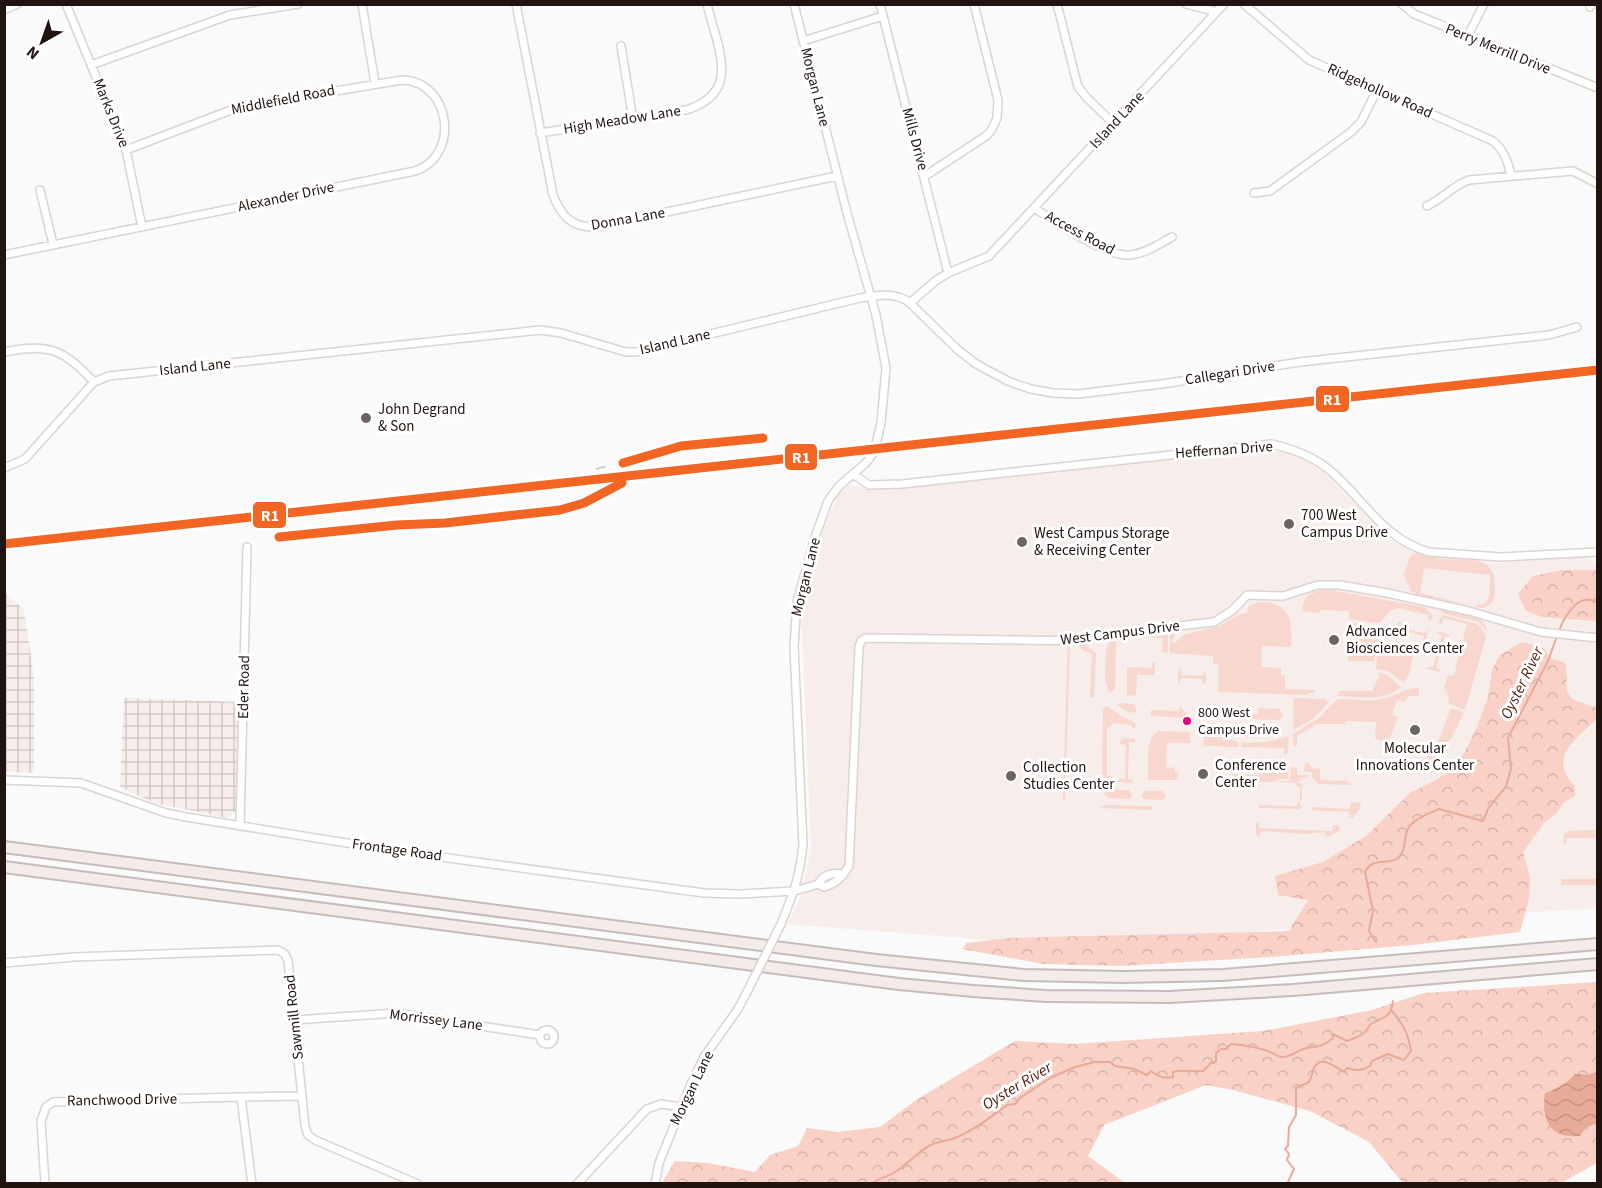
<svg xmlns="http://www.w3.org/2000/svg" width="1602" height="1188" font-family="'Source Sans 3',sans-serif">
<style>
.built{fill:#f7edea}
.industrial{fill:url(#industrial-grid)}
.grass{fill:#f8d7ce}
.forest{fill:url(#forest-crowns)}
.water{fill:url(#water-waves)}
.lines{fill:none;stroke-linecap:round;stroke-linejoin:round}
.stream{stroke:#e8aa99;stroke-width:2}
.minor-casing{stroke:#dbd4d2;stroke-width:10}
.highway-casing{stroke:#c5bcba;stroke-width:14}
.minor{stroke:#fefefe;stroke-width:7}
.highway{stroke:#f3ece9;stroke-width:10}
.rail{stroke:#cfcecd;stroke-width:2;stroke-dasharray:10 10;stroke-linecap:butt}
.minor-bridge-casing{stroke:#dbd4d2;stroke-width:10;stroke-linecap:butt}
.minor-bridge{stroke:#fefefe;stroke-width:7}
.rail-1-casing{stroke:#fff;stroke-width:14}
.rail-1{stroke:#f26522;stroke-width:9}
.poi-dot{fill:#6d6462;stroke:#fff;stroke-width:2}
.bus-dot{fill:#e5007d;stroke:#fff;stroke-width:2}
.labels{text-anchor:middle;dominant-baseline:central;stroke-width:6;stroke-linejoin:round;paint-order:stroke}
.bus-label{font-size:14px;fill:#211410;stroke:#fff;text-anchor:start}
.street-label{font-size:15px;fill:#211410;stroke:#fff}
.poi-label{font-size:15px;fill:#211410;stroke:#fff;text-anchor:start}
.water-label{font-size:16px;font-style:italic;fill:#561d0f;stroke:#fff}
.line-badge{stroke:#fff;stroke-width:2}
.badge-label{font-size:16px;text-anchor:middle;font-weight:bold;fill:#fff}
</style>
<defs>
<pattern id="industrial-grid" width="8" height="8" patternUnits="userSpaceOnUse" patternTransform="scale(1.5)"><rect width="8" height="8" fill="#f7edea"/><path d="M0 4h8M4 0v8" fill="none" stroke="#d3cac8"/></pattern>
<pattern id="forest-crowns" width="20" height="18" patternUnits="userSpaceOnUse" patternTransform="scale(1.5)"><rect width="20" height="18" fill="#f9d1c6"/><path d="M2 6a3 3 0 1 1 6 0M12 15a3 3 0 1 1 6 0" fill="none" stroke="#d5b3a9"/></pattern>
<pattern id="water-waves" width="16" height="10" patternUnits="userSpaceOnUse" patternTransform="scale(1.5)"><rect width="16" height="10" fill="#e8aa99"/><path d="M0 5q4-4 8 0t8 0" fill="none" stroke="#c79183"/></pattern>
</defs>
<rect width="100%" height="100%" fill="#fafafa"/>
<path class="built" d="M1270,449L1290,453L1307,461L1323,471L1381,531L1393,541L1415,552L1432,556L1496,563L1587,556L1597,564V908L1052,945L787,924L801,897L811,848L801,612L826,520L842,489L850,485L872,490L902,488Z"/>
<path class="industrial" d="M4,592L24,610L34,678V773L5,772Z
M124,698L242,702L237,809L227,818L155,803L120,787Z"/>
<path class="grass" d="M1415,553C1424,554 1433,558 1442,559C1466,561 1495,553 1495,586C1495,598 1494,604 1483,608L1476,607V605L1486,603L1490,594V575L1424,568L1420,593L1466,604L1421,596L1411,591L1404,574L1410,557Z
M1330,590L1424,607L1433,615L1431,621L1428,620L1429,615L1398,608L1390,611L1381,622L1376,623L1349,619V611L1321,610L1320,613L1302,611C1303,594 1315,590 1330,590Z
M1268,602C1293,608 1292,625 1291,647L1262,646L1261,667L1281,668V675H1285V689L1315,690V693H1307V695L1218,692L1219,665L1213,663V656L1170,653V634H1175L1172,642L1175,643L1183,635L1220,626L1241,614L1247,613L1248,607L1256,603Z
M1443,609C1458,611 1485,613 1487,631L1478,622L1443,613L1441,611Z
M1442,615L1477,624L1481,627L1486,637L1465,710L1448,703L1449,696L1444,688L1448,675L1454,676L1467,624L1443,618L1442,624L1438,623Z
M1350,622L1376,626L1380,640L1384,646L1375,654L1374,661H1348Z
M1399,622H1402L1401,628L1424,633L1428,629L1426,641L1423,640L1424,636L1400,630L1397,635L1393,628Z
M1168,631V653L1162,652L1163,638L1129,637L1128,642L1116,641L1115,690L1109,692L1105,679L1106,651L1110,640L1118,635Z
M1437,631L1450,635L1449,637L1445,636L1436,668L1441,670L1440,672L1427,669L1428,667H1433L1442,635L1437,633Z
M1068,637L1070,644L1065,801H1063Z
M1080,646H1087L1096,653L1094,697H1090L1092,654L1082,650Z
M1385,648L1413,656L1409,674L1404,683L1388,671L1376,669L1377,656Z
M1152,662H1155V675H1137L1136,695L1127,696V667L1152,668Z
M1178,669H1181V675L1203,676L1205,670L1206,672V683L1203,684L1202,679L1181,678L1180,683H1178Z
M1377,672L1387,675L1401,687C1383,702 1360,697 1338,696L1339,691H1373L1374,685L1380,677Z
M1419,688V696H1409L1404,702L1397,700L1392,714L1398,717L1388,743L1375,738L1376,722L1346,721L1345,724H1317L1297,736V746H1293V734L1319,718L1336,700C1351,697 1368,703 1383,699C1397,696 1403,688 1419,688Z
M1294,698L1326,699L1328,703L1313,719L1293,730Z
M1119,703L1134,704L1136,707V712C1130,715 1122,709 1118,705Z
M1107,706L1121,716L1134,722L1136,726L1133,729L1131,725L1114,723L1107,728V775L1112,776L1109,780L1104,778L1102,773L1103,709Z
M1180,706L1190,718L1151,716V710L1179,711Z
M1214,706L1216,712L1258,714V708L1279,709L1283,715L1280,719L1276,720L1217,718L1212,714Z
M1451,708L1464,712C1454,734 1442,759 1419,769L1439,740Z
M1207,725L1230,726V732H1252V726L1262,727V734L1276,736C1251,739 1229,738 1207,725Z
M1159,731L1190,732V743H1167L1166,767L1175,768V772H1178L1177,780H1148C1149,765 1144,738 1159,731Z
M1204,732L1238,742V747L1203,746Z
M1289,736L1288,753L1284,755V748L1241,747V743L1266,742Z
M1125,738L1135,739V742H1129L1128,779L1133,780V783L1118,782L1119,779H1125L1126,745L1120,744L1121,740Z
M1259,759H1265V762L1283,763V767L1285,760V767H1289L1288,779H1277L1276,782L1236,781L1232,779V774L1259,775Z
M1305,763H1309L1312,768L1320,769V780L1347,781L1352,785L1318,784L1312,777V772L1304,771Z
M1291,767L1297,768V775H1309L1306,779L1301,777L1300,781H1298V783L1302,784V801H1300V787H1297L1296,783L1279,782V781H1290Z
M1108,789L1129,790L1133,796L1129,799L1108,798L1104,794Z
M1144,791H1163L1166,797L1163,800L1144,799L1141,796Z
M1297,802L1301,803V809L1259,808V805L1297,806Z
M1351,802L1361,803L1360,808L1353,818L1349,817V812L1311,810L1313,807L1350,809Z
M1105,805L1151,806L1152,810L1100,808Z
M1259,822V828L1332,831L1333,825H1338L1340,828L1339,831L1327,837L1324,832L1306,834L1261,831L1260,838L1256,835V823Z
M1597,830V838H1567L1566,844L1563,843L1564,834L1567,831Z
M1561,879H1597V885H1561Z"/>
<path class="forest" d="M1562,570H1597V621L1542,617L1526,611L1518,594L1533,576Z
M1522,642L1545,649L1550,658L1566,663L1567,691L1572,699L1597,708L1598,718C1577,738 1546,758 1575,786V796L1563,803L1557,813L1545,822L1523,852L1530,877L1529,899L1520,932L1412,945L1271,957L1119,966L1044,964L962,949L967,943L1008,938L1289,931L1308,900L1278,895L1275,876L1323,862L1366,836L1410,793L1438,779L1451,769L1465,752L1478,725L1488,697L1492,670L1500,655Z
M1597,982V1163L1561,1183H1403L1369,1142L1310,1111L1233,1090L1206,1085L1104,1125L1088,1156L1125,1183L664,1184L663,1181L675,1161L708,1163L755,1172L770,1155L798,1146L807,1128L838,1132L880,1127L916,1100L1015,1041L1075,1044L1263,1031L1372,1010L1424,993Z"/>
<path class="water" d="M1597,1072V1124C1590,1124 1583,1130 1580,1136C1550,1139 1541,1120 1545,1093C1557,1089 1566,1084 1575,1074L1587,1075Z"/>
<g class="lines">
<path class="stream" d="M1559,631C1564,617 1579,590 1598,603
M1376,942L1369,931L1373,911L1365,872C1373,856 1388,866 1398,858C1406,851 1404,839 1407,831C1411,819 1429,814 1439,809L1483,821L1488,809L1506,786L1511,769L1508,738L1548,661L1557,636
M871,1184C881,1176 886,1178 895,1172C909,1164 918,1150 933,1144C940,1141 948,1141 955,1138C974,1130 991,1117 1007,1105L1015,1104L1020,1098L1050,1078L1075,1067L1095,1062H1110L1115,1066L1134,1069L1147,1075L1151,1071C1158,1076 1163,1079 1173,1077V1072C1183,1069 1193,1072 1203,1071L1212,1062L1214,1063L1216,1061V1053L1221,1049H1226L1231,1044C1243,1045 1256,1047 1268,1051C1272,1052 1276,1056 1281,1057C1290,1058 1299,1049 1307,1048C1318,1046 1323,1047 1333,1038V1034L1347,1041C1352,1039 1362,1036 1365,1032C1368,1030 1368,1026 1371,1024C1384,1016 1391,1019 1393,1001
M1287,1184L1294,1169L1287,1160L1289,1154L1285,1149L1288,1146L1289,1127L1296,1115V1088L1309,1082C1312,1077 1312,1072 1314,1068C1320,1054 1336,1067 1344,1072L1347,1068C1356,1071 1362,1071 1370,1066L1372,1061L1388,1054L1404,1060L1411,1051C1409,1035 1402,1022 1392,1011"/>
<g class="minor-casing">
<path id="minor" d="M66,4L126,150L142,227
M362,4L375,83
M516,4L553,195C561,216 572,228 596,227L837,176
M880,4L948,273
M1057,4L1078,87L1086,97L1113,123
M1186,4L1217,12
M1244,4L1309,60L1493,141C1504,150 1508,162 1511,176
M1402,4L1414,14L1598,88
M1590,7L1592,4
M4,10L17,4
M1467,37L1484,4
M803,41L883,16
M621,46L633,119
M91,65L230,15L298,4
M540,133L686,110C743,93 717,47 707,4
M925,176L986,136L991,131L997,118L998,100L974,4
M40,190L53,244
M1254,193L1270,191L1351,132L1361,122L1377,90
M1427,206C1442,199 1454,185 1469,180L1573,171L1598,184
M1034,208C1055,221 1106,257 1129,255C1145,254 1159,244 1172,237
M4,255L415,171C461,156 451,81 402,80L239,107L126,150
M910,303L957,349L976,364L1010,382L1031,389L1053,393L1078,394L1169,383L1300,362L1549,335L1577,327
M4,352C49,343 63,349 94,382
M4,468L25,459L94,382L109,376L540,330L561,333L626,352H636L860,298C877,295 897,292 910,303L934,282L948,273L989,256L1224,4
M853,474L869,485L902,484L1272,444C1292,449 1310,455 1327,468C1363,497 1381,538 1429,552L1500,557L1598,552
M4,780L81,783L166,813L186,817L390,850L704,893L740,894L795,891L818,884L824,887C839,882 841,878 849,866L859,647L861,641L865,638L1084,641L1087,638L1115,633L1214,622L1233,610L1247,595L1283,596L1318,585H1340L1387,593L1469,611L1541,632L1598,638
M240,826L247,547
M818,884C823,875 833,872 842,874
M781,924C793,895 800,876 803,844L794,646L797,602L815,537L828,501L839,486L866,463L874,452L881,423L886,368L876,315L847,213L794,4
M4,963L74,957L278,950L285,954L288,961L305,1126L308,1135L315,1140L418,1184
M295,1020L396,1013L540,1035
M540 1037a7 7 0 1 1 14 0a7 7 0 1 1-14 0Z
M241,1097L302,1096
M45,1184L41,1121L46,1107L53,1102L241,1097L252,1184
M577,1184L647,1109L661,1104L681,1107
M655,1184L659,1163L691,1084L704,1057L738,1009L749,988"/>
</g>
<g class="highway-casing">
<path id="highway" d="M4,847L876,960L1024,975L1123,977L1223,975L1598,944
M4,867L899,984L973,991L1046,996L1169,997L1293,990L1598,964"/>
</g>
<use href="#minor" class="minor"/>
<use href="#highway" class="highway"/>
<path class="rail" d="M596,469L648,456L681,446L763,438
M279,537L397,525L445,523L560,510L584,503L623,482L643,476L672,471"/>
<g class="minor-bridge-casing">
<path id="minor-bridge" d="M749,988L781,924"/>
</g>
<use href="#minor-bridge" class="minor-bridge"/>
<g class="rail-1-casing">
<path id="rail-1" d="M623,463L681,446L763,438
M279,537L397,525L445,523L560,510L584,503L622,483
M4,544L1598,370"/>
</g>
<use href="#rail-1" class="rail-1"/>
</g>
<g class="poi-dot">
<circle cx="366" cy="418" r="6"/>
<circle cx="1289" cy="524" r="6"/>
<circle cx="1022" cy="542" r="6"/>
<circle cx="1334" cy="640" r="6"/>
<circle cx="1415" cy="730" r="6"/>
<circle cx="1203" cy="774" r="6"/>
<circle cx="1011" cy="776" r="6"/>
</g>
<circle class="bus-dot" cx="1187" cy="721" r="5"/>
<g class="labels">
<g class="bus-label">
<text x="1198" y="713">800 West<tspan x="1198" dy="17">Campus Drive</tspan></text>
</g>
<g class="street-label">
<text transform="translate(1498 49) rotate(22)">Perry Merrill Drive</text>
<text transform="translate(815 87) rotate(76)">Morgan Lane</text>
<text transform="translate(1380 91) rotate(24)">Ridgehollow Road</text>
<text transform="translate(283 100) rotate(-11)">Middlefield Road</text>
<text transform="translate(111 113) rotate(68)">Marks Drive</text>
<text transform="translate(622 120) rotate(-9)">High Meadow Lane</text>
<text transform="translate(1117 120) rotate(-47)">Island Lane</text>
<text transform="translate(915 139) rotate(75)">Mills Drive</text>
<text transform="translate(286 197) rotate(-12)">Alexander Drive</text>
<text transform="translate(628 219) rotate(-10)">Donna Lane</text>
<text transform="translate(1080 233) rotate(28)">Access Road</text>
<text transform="translate(675 342) rotate(-13)">Island Lane</text>
<text transform="translate(195 367) rotate(-6)">Island Lane</text>
<text transform="translate(1230 373) rotate(-9)">Callegari Drive</text>
<text transform="translate(1224 450) rotate(-4)">Heffernan Drive</text>
<text transform="translate(806 577) rotate(-76)">Morgan Lane</text>
<text transform="translate(1120 633) rotate(-7)">West Campus Drive</text>
<text transform="translate(244 687) rotate(-89)">Eder Road</text>
<text transform="translate(397 850) rotate(8)">Frontage Road</text>
<text transform="translate(294 1017) rotate(-96)">Sawmill Road</text>
<text transform="translate(436 1020) rotate(7)">Morrissey Lane</text>
<text transform="translate(692 1088) rotate(-64)">Morgan Lane</text>
<text transform="translate(122 1100) rotate(-1)">Ranchwood Drive</text>
</g>
<g class="poi-label">
<text x="378" y="409">John Degrand<tspan x="378" dy="17">&amp; Son</tspan></text>
<text x="1301" y="515">700 West<tspan x="1301" dy="17">Campus Drive</tspan></text>
<text x="1034" y="533">West Campus Storage<tspan x="1034" dy="17">&amp; Receiving Center</tspan></text>
<text x="1346" y="631">Advanced<tspan x="1346" dy="17">Biosciences Center</tspan></text>
<text x="1415" y="748" text-anchor="middle">Molecular<tspan x="1415" dy="17">Innovations Center</tspan></text>
<text x="1215" y="765">Conference<tspan x="1215" dy="17">Center</tspan></text>
<text x="1023" y="767">Collection<tspan x="1023" dy="17">Studies Center</tspan></text>
</g>
<g class="water-label">
<text transform="translate(1522 683) rotate(-64)">Oyster River</text>
<text transform="translate(1017 1086) rotate(-31)">Oyster River</text>
</g>
</g>
<g class="line-badge">
<rect x="1315" y="385" width="35" height="28" rx="6" fill="#f26522"/>
<rect x="784" y="443" width="34" height="28" rx="6" fill="#f26522"/>
<rect x="252" y="501" width="35" height="28" rx="6" fill="#f26522"/>
</g>
<g class="badge-label">
<text x="1332" y="405">R1</text>
<text x="801" y="463">R1</text>
<text x="270" y="521">R1</text>
</g>
<rect width="1602" height="1188" fill="none" stroke="#211410" stroke-width="12"/>
<g transform="translate(42 42) rotate(220)" stroke="#ffffff" stroke-width="4.5" paint-order="stroke">
<path d="M0-4.5L10 22L0 15L-10 22Z" fill="#211410"/>
<text y="-9" font-size="16" font-weight="bold" text-anchor="middle" fill="#211410">N</text>
</g>
</svg>
